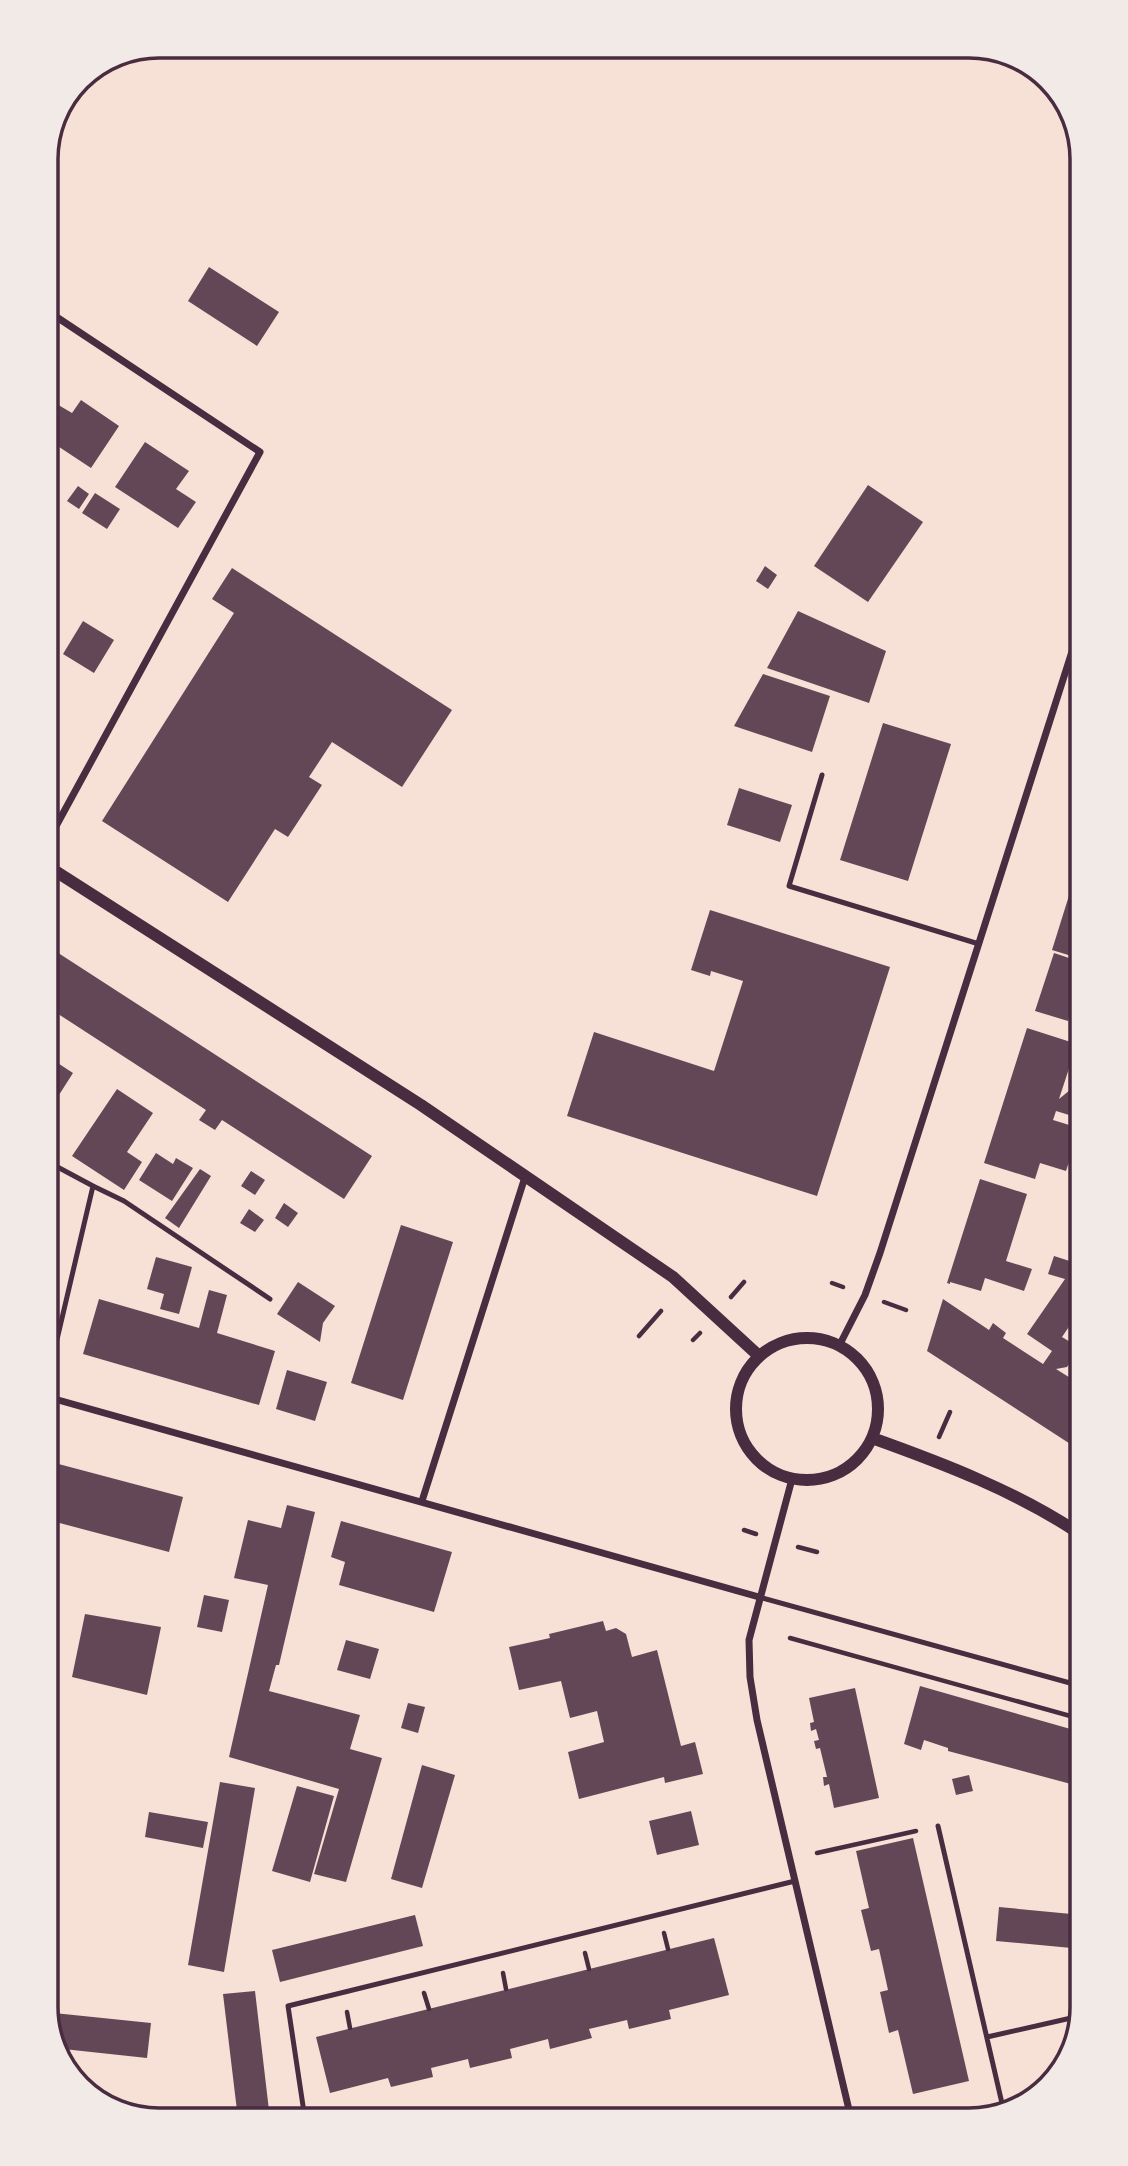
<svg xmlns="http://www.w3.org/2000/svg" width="1128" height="2166" font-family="'Exo 2',sans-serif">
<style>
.building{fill:#644757}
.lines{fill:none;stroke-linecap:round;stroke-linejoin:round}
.path{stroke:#4a2c40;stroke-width:4.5}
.service{stroke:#4a2c40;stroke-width:5}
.minor{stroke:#4a2c40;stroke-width:7}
.tertiary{stroke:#4a2c40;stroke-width:12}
.rim{fill:none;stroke:#4a2c40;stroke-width:3.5}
</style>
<rect width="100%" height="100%" fill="#f7e1d7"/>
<path class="building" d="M209,267L279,312L257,346L188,301Z
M81,400L119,426L91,468L47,439V416L55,403L72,413Z
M145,442L189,471L176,489L196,502L178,528L115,487Z
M868,485L923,522L868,602L814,566Z
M78,486L89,494L79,509L67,501Z
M95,493L120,509L107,529L82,513Z
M47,504L55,508L47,522Z
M765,566L777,575L768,589L756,581Z
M232,568L452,710L402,787L332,742L309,777L322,785L288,837L275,829L228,902L102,821L234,613L212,599Z
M798,611L886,651L869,703L767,668Z
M83,621L114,640L94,673L63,654Z
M763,674L830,696L812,752L734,726Z
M48,711L57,717L48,731Z
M883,723L951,744L908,881L840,860Z
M739,788L792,805L780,842L727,825Z
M1077,870L1078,958L1052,950Z
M710,910L890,967L817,1196L567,1116L594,1032L714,1071L743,981L711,971L710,976L691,970Z
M49,947L372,1156L344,1199L222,1120L215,1130L199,1120L206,1110L49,1008Z
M1054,953L1078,961V988L1068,1021L1035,1011Z
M1027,1028L1077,1044L1059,1099L1070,1090L1078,1093L1079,1118L1056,1111L1053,1120L1079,1128V1131L1066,1171L1040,1163L1035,1179L984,1163Z
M50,1058L73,1073L50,1109Z
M117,1089L153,1113L127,1152L142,1162L124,1190L72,1156Z
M156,1153L173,1164L176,1158L193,1168L172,1201L139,1180Z
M200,1169L211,1176L179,1228L165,1218Z
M251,1171L265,1180L255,1195L241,1186Z
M980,1179L1027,1194L1006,1261L1032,1269L1024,1291L985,1278L981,1291L950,1282V1284L947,1283Z
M284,1203L298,1213L288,1227L275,1218Z
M249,1209L264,1220L255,1232L240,1223Z
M401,1225L453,1242L403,1400L351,1383Z
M1054,1256L1079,1264V1312L1062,1337L1080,1348L1067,1367L1056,1369L1080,1384V1446L1078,1449L927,1351L943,1299L989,1330L993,1323L1006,1333L1003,1338L1043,1364L1052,1351L1027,1334L1065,1279L1048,1274Z
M156,1257L192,1267L179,1314L160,1309L164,1294L147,1289Z
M298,1282L335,1306L323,1323L320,1342L277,1314Z
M209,1290L227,1295L217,1333L275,1351L259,1405L83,1354L99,1299L199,1328Z
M287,1370L327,1382L315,1421L276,1409Z
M51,1462L183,1497L169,1552L52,1521Z
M287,1505L315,1512L279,1665H276L269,1691L360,1715L350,1749L382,1758L346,1882L314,1874L339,1789L229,1757L268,1585L234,1578L248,1520L281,1528Z
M341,1521L452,1552L434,1612L339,1585L345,1562L331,1557Z
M204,1595L229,1600L222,1632L197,1627Z
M85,1614L161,1627L147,1695L72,1677Z
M603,1621L606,1631L616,1628L626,1634L632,1657L657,1650L681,1746L695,1742L703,1774L665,1783L664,1777L579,1799L568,1752L604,1742L597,1711L570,1718L561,1681L519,1690L509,1647L550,1638L549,1634Z
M346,1640L379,1649L370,1679L337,1670Z
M920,1686L1081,1732L1082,1787L948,1751V1748L924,1740L921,1750L904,1744Z
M855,1688L879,1798L834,1808L829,1784L824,1786L823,1777H827L820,1748L816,1749L814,1741L819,1740L816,1729L811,1731L810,1723L814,1722L809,1698Z
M408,1703L425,1707L418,1733L401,1728Z
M422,1765L455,1775L422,1888L391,1879Z
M969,1775L973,1791L956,1795L952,1779Z
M220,1782L255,1788L224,1972L188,1965Z
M297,1786L334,1796L310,1882L272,1871Z
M691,1811L699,1845L657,1855L649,1821Z
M149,1812L208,1822L203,1848L145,1837Z
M913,1838L969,2081L913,2094L898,2030L889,2033L880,1992L888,1990L879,1949L871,1951L861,1910L869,1908L856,1851Z
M999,1907L1082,1915V1949L996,1941Z
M415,1915L423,1946L280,1982L272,1950Z
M714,1938L729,1995L669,2010L671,2019L629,2029L627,2020L589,2029L592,2038L550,2049L548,2039L510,2049L512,2058L470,2068L468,2059L431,2068L433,2077L391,2087L388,2078L330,2093L316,2037Z
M255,1991L270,2119H238L223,1994Z
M54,2013L151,2023L147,2058L54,2048Z"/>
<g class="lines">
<path class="path" d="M832,1283L843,1287
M731,1297L744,1282
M884,1302L906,1310
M639,1336L661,1311
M693,1340L700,1333
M939,1437L950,1412
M744,1530L756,1534
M798,1547L817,1552
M790,1638L1081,1719
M817,1853L916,1831
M664,1933L668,1949
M585,1953L589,1969
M503,1973L506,1989
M424,1993L429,2009
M347,2012L350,2028"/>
<path class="service" d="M822,775L789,886L979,944
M50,1163L93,1186L51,1365
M93,1186L124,1201L270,1299
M759,1597L1081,1686
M938,1826L1004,2112
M987,2037L1080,2016
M305,2119L288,2006L795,1881"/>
<path class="minor" d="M46,310L260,452L49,839
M839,1346L865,1295L880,1253L1076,639
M51,1398L759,1597
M792,1479L749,1640L750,1677L757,1720L850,2114
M422,1501L525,1177"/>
<path class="tertiary" d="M49,867L421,1105L673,1277L759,1356
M736 1409a71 71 0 1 1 142 0a71 71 0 1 1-142 0Z
M872,1438C942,1463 1018,1492 1080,1534"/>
</g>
<path d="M0 0H1128V2166H0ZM159 58H969A101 101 0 0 1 1070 159V2007A101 101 0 0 1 969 2108H159A101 101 0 0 1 58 2007V159A101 101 0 0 1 159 58Z" fill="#f1eae7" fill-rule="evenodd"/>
<path class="rim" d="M159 58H969A101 101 0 0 1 1070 159V2007A101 101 0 0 1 969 2108H159A101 101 0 0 1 58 2007V159A101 101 0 0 1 159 58Z"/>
</svg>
